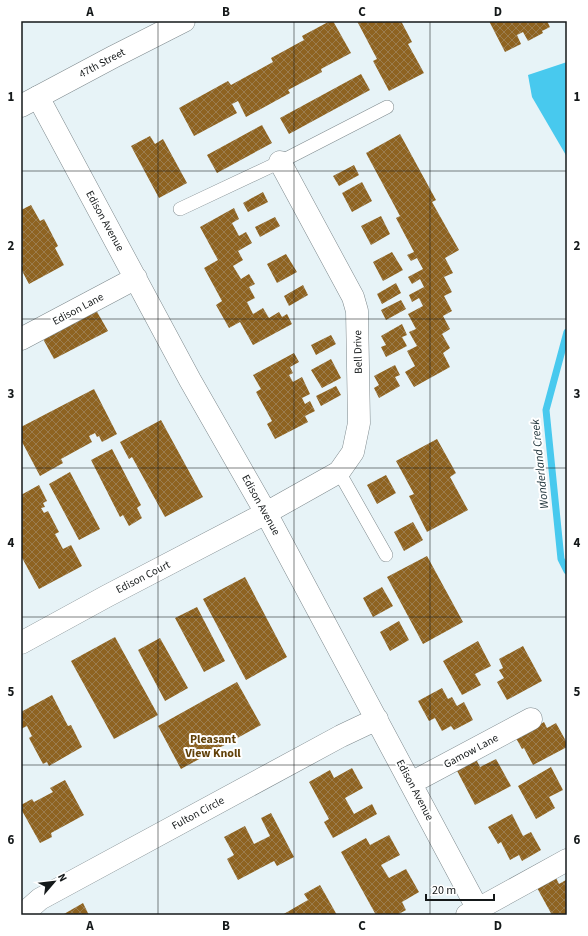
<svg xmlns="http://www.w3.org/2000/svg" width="588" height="936" font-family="'Source Sans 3',sans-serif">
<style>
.water{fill:#48c9ee}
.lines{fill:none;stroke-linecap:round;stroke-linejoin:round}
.stream{stroke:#48c9ee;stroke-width:7}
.building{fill:url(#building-cross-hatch)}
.lane-casing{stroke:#7e898d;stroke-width:14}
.street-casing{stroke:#7e898d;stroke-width:23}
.secondary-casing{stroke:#7e898d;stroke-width:23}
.lane{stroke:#fff;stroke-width:13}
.street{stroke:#fff;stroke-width:22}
.secondary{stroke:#fff;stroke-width:22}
.grid{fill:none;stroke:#15191a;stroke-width:1;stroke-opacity:0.55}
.labels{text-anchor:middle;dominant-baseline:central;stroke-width:4;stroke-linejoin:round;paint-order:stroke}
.street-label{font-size:11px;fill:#15191a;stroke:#fff}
.water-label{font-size:12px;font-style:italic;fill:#1c3138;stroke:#fff}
.neighbourhood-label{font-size:12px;font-weight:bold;fill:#614109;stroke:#fff}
.neatline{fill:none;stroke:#15191a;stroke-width:1.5}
.grid-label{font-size:13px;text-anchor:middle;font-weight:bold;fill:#15191a}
</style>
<defs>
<pattern id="building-cross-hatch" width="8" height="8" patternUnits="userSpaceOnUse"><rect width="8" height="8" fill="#8e6321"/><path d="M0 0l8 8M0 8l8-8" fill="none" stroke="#9b7d4f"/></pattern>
</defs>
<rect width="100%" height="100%" fill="#e7f3f7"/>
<path class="water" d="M567,62V157L532,97L528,75Z"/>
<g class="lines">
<path class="stream" d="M567,332L546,410L561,559L567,571"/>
</g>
<path class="building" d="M330,21H333L351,53L321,69L322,72L288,90L290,93L246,117L238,101L232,104L237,113L194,136L179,108L228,81L231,85L273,62L271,58L304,40L302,36Z
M357,21H401L412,42L408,44L424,73L389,91L373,61L377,59Z
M489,21H547L550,27L542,31L543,33L528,41L523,32L517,35L521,44L505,52Z
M361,74L370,90L289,134L280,118Z
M262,125L272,143L217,173L207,155Z
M400,134L436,200L432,202L459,250L445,258L453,273L444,277L452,292L444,296L452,311L443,316L450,329L442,334L450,348L443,353L450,367L414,387L405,372L415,366L407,351L417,346L409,332L416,329L408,314L423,306L419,298L412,302L409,295L424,287L420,279L412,284L408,277L423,269L417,258L411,261L407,255L414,252L396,218L400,216L366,153Z
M150,136L155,144L163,139L187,183L159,198L131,146Z
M354,165L359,175L339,186L333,176Z
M362,182L372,201L352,212L342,193Z
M263,192L268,202L248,212L243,203Z
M31,205L40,221L44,219L58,246L55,248L64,265L29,284L21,269V267L23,266L21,262V210Z
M234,208L239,219L232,223L239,236L246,232L252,243L238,251L243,260L233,266L241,279L249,274L255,284L249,287L255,298L247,302L253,314L263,308L269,318L279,312L282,317L287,314L292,324L253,345L240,322L229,328L216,305L222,301L204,268L218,260L200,227Z
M381,216L390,234L371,245L361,226Z
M275,217L280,226L260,237L255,227Z
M392,252L403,270L383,281L373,262Z
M286,254L297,272L277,283L267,264Z
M396,283L401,293L382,304L377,294Z
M303,285L308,295L289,306L284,296Z
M401,300L406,309L386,320L381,310Z
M96,310L108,331L54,359L43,339Z
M402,324L407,335L402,337L407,346L386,357L381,347L386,345L381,336Z
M331,335L336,344L316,355L311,345Z
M294,353L299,362L290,367L293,373L289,375L293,382L302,377L310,394L302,398L305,404L310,401L315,411L305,416L308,422L275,439L267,424L272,421L256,392L261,389L253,375Z
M331,359L341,378L322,388L311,370Z
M395,365L400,375L395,377L400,386L379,398L374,388L379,385L374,376Z
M336,386L341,395L321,406L316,396Z
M94,389L117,434L102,442L99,436L97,437L95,433L89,436L92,442L61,459L63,463L40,476L21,440V427Z
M161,420L203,497L165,517L132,457L129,459L120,442Z
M437,439L456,473L450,477L468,510L427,532L409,496L414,494L396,461Z
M112,449L141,505L137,508L142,518L129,526L123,515L120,517L91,460Z
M70,472L100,529L79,540L49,484Z
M386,475L396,493L377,504L367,485Z
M39,485L47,501L43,503L45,507L41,508L44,513L48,511L59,532L55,534L63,549L71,545L82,566L39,589L21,556V495Z
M413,522L423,540L404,551L394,532Z
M427,556L463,622L423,644L387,577Z
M245,577L287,657L246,680L203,599Z
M382,587L393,606L373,617L363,598Z
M197,607L225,661L204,672L175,618Z
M399,621L409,640L390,651L380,632Z
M115,637L158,715L114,739L71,661Z
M160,638L188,688L165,701L138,650Z
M478,641L491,666L475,674L481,685L462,695L443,661Z
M523,646L542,681L507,700L497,682L504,678L499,670L503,668L499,659Z
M237,682L261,725L181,769L158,726Z
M442,688L448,699L452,697L457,706L464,702L473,720L454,730L451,726L442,731L435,718L429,721L418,701Z
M52,695L68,726L71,725L82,747L49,766L47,762L43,764L29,738L32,736L27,726L21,729V712Z
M544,722L547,728L556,723L567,743V747L533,765L524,748L522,749L512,731L537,726Z
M475,757L480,767L496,759L511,786L475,805L455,767Z
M551,767L563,790L549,797L555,808L536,819L518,786Z
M352,768L363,788L345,798L354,814L372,804L377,814L333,838L324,822L329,819L309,782L330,770L334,778Z
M65,780L84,815L51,833L52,837L40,843L21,809V805L32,799L34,802L53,792L50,788Z
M271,813L294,857L277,866L274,861L238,880L227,859L234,855L224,837L245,826L254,844L270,836L261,818Z
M512,814L523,836L531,832L541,850L522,861L519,855L510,860L501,842L498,844L488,827Z
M389,835L400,855L381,865L389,878L406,869L419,892L402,902L406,910L397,915H376L341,852L366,838L370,845Z
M555,876L559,884L566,880L567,883V915H552L536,886Z
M320,885L337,915H282L308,900L304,894Z
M83,903L89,915H64V914Z"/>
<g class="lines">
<g class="lane-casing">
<path id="lane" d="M180,209L280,162L387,107
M339,472L386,555"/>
</g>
<g class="street-casing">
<path id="street" d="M38,97L190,380L266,513L481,915
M21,339L136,278
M21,643L107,596L266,513L339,472L353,452L359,423L357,311L353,297L280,162
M411,783L531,719
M25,915L31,907L40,899L341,736L377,719
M467,915L567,860"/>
</g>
<g class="secondary-casing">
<path id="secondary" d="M21,106L113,57L184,21"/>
</g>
<use href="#lane" class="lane"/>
<use href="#street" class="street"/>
<use href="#secondary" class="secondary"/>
</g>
<path class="grid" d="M158,21V915M294,21V915M430,21V915M21,171H567M21,319H567M21,468H567M21,617H567M21,765H567"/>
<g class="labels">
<g class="street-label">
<text transform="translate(102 63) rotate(-28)">47th Street</text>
<text transform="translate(105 221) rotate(61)">Edison Avenue</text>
<text transform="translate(78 309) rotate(-28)">Edison Lane</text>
<text transform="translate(358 352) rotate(-91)">Bell Drive</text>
<text transform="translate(261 505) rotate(61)">Edison Avenue</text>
<text transform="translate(143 577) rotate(-27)">Edison Court</text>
<text transform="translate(471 751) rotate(-28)">Gamow Lane</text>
<text transform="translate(415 790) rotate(62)">Edison Avenue</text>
<text transform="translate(198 813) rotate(-28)">Fulton Circle</text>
</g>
<g class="water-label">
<text transform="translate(540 464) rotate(-96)">Wonderland Creek</text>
</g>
<g class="neighbourhood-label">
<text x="213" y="739">Pleasant<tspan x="213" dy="14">View Knoll</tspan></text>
</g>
</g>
<rect width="588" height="936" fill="none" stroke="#ffffff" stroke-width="44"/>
<g transform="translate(54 882) rotate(62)" stroke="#ffffff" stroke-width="3" paint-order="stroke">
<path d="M0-3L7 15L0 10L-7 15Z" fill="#15191a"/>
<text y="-6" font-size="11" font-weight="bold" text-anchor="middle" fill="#15191a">N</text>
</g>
<path d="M426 894v6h68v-6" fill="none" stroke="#15191a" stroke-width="2"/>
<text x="432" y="894" font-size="12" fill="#15191a" stroke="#ffffff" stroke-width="3" paint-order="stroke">20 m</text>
<rect x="22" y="22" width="544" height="892" class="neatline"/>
<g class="grid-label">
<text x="90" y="16">A</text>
<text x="226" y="16">B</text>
<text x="362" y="16">C</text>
<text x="498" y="16">D</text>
<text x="11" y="101">1</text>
<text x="577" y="101">1</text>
<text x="11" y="250">2</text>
<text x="577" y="250">2</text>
<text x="11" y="398">3</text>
<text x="577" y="398">3</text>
<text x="11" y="547">4</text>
<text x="577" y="547">4</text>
<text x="11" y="696">5</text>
<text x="577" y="696">5</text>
<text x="11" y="844">6</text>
<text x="577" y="844">6</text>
<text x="90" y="930">A</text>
<text x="226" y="930">B</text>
<text x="362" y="930">C</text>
<text x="498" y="930">D</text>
</g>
</svg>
